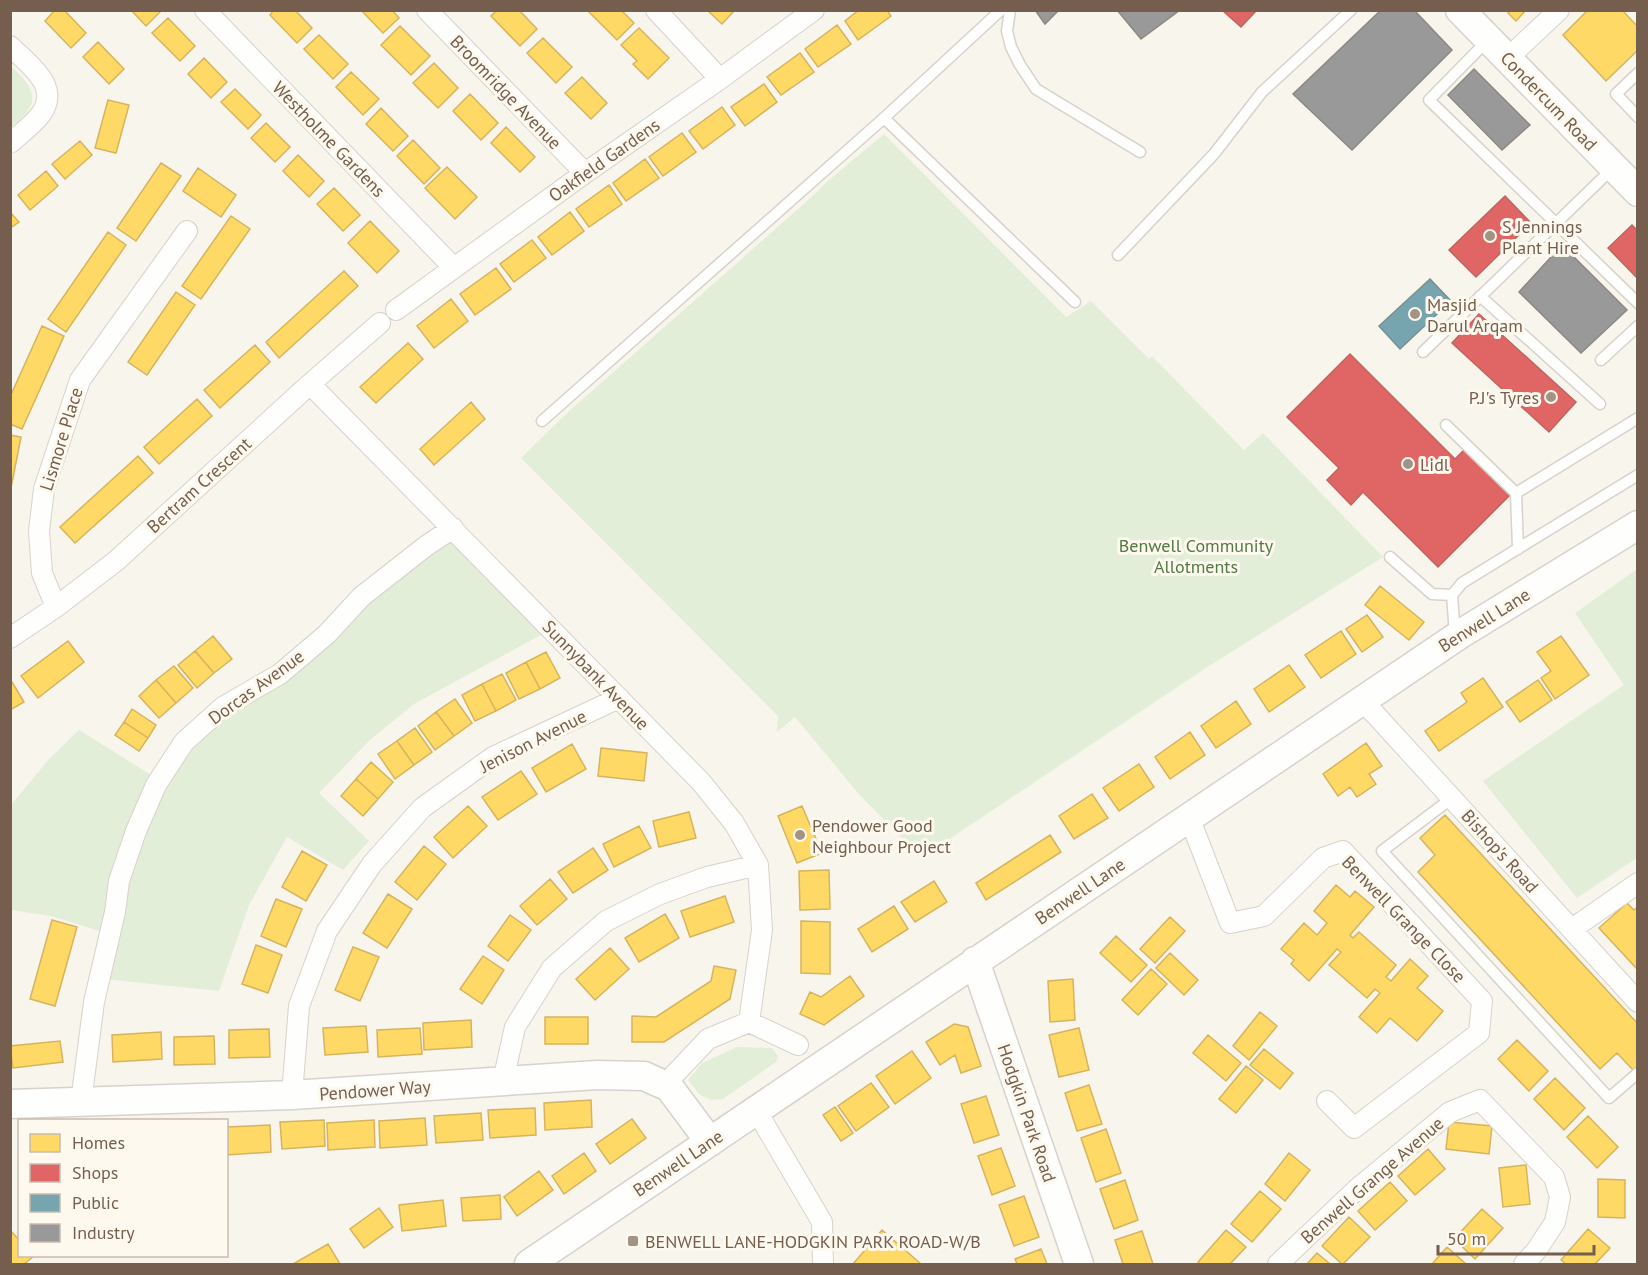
<svg xmlns="http://www.w3.org/2000/svg" width="1648" height="1275" font-family="'PT Sans',sans-serif">
<style>
.green{fill:#e3eed8}
.homes{fill:#ffd966;stroke:#d6b45e;stroke-width:1.5}
.shops{fill:#e06666;stroke:#c0645e;stroke-width:1.5}
.public{fill:#76a5af;stroke:#769092;stroke-width:1.5}
.industry{fill:#999;stroke:#8e8782;stroke-width:1.5}
.lines{fill:none;stroke-linecap:round;stroke-linejoin:round}
.lane-casing{stroke:#d7d2cb;stroke-width:13}
.street-casing{stroke:#d7d2cb;stroke-width:22}
.secondary-casing{stroke:#d7d2cb;stroke-width:31}
.lane{stroke:#fefefc;stroke-width:10}
.street{stroke:#fefefc;stroke-width:20}
.secondary{stroke:#fefefc;stroke-width:28}
.poi-dot{fill:#a39385;stroke:#fef9ef;stroke-width:2}
.labels{text-anchor:middle;dominant-baseline:central;stroke-width:6;stroke-linejoin:round;paint-order:stroke}
.street-label{font-size:18px;fill:#755e4d;stroke:#fef9ef}
.poi-label{font-size:18px;fill:#755e4d;stroke:#fef9ef;text-anchor:start}
.park-label{font-size:18px;fill:#517a45;stroke:#fef9ef}
</style>
<rect width="100%" height="100%" fill="#f8f5ed"/>
<path class="green" d="M11,66C22,77 41,93 28,110C24,117 16,122 11,127Z
M884,134L1066,317L1091,301L1149,359L1152,356L1244,450L1263,433L1383,557L1209,666L921,858L858,793L795,717L777,732L778,716L521,458L566,414L806,202L829,180Z
M454,533L541,635L414,704L370,740L319,793L369,841L343,870L287,837L249,905L219,991L104,979L112,935L51,916L11,910V805L49,759L79,730L164,783L185,746L365,600Z
M1637,569V858L1577,898L1483,781L1624,685L1575,613Z
M737,1047L772,1048L778,1056L776,1062L723,1099L711,1100L700,1095L688,1080L702,1063Z"/>
<path class="homes" d="M55,10H64L86,33L71,48L45,21Z
M131,10H161V11L146,26Z
M274,10H295L312,28L297,43L270,15Z
M361,10H392L399,18L383,33Z
M497,10H519L537,29L520,46L491,16Z
M589,10H621L634,23L617,40L588,11Z
M707,10H735L722,24Z
M859,10H887L891,16L858,40L845,21Z
M1510,10H1526L1516,21L1508,13Z
M1588,10H1622L1638,27V50L1606,81L1563,35Z
M168,18L195,46L180,61L152,33Z
M837,25L851,44L818,67L805,49Z
M400,26L430,56L411,75L381,45Z
M639,28L669,58L648,79L633,64L637,61L621,45Z
M319,35L348,64L333,79L304,49Z
M543,38L572,67L556,83L527,53Z
M98,42L124,69L109,84L83,57Z
M800,53L814,72L781,95L767,77Z
M204,58L227,82L211,98L188,74Z
M434,63L458,88L438,108L413,83Z
M351,72L379,99L363,115L336,87Z
M582,77L607,103L591,119L565,93Z
M764,84L777,102L745,126L731,107Z
M235,89L261,115L248,129L221,102Z
M470,94L498,123L481,140L453,111Z
M108,100L129,105L116,153L95,148Z
M722,107L735,125L703,149L689,131Z
M381,108L408,136L393,151L366,124Z
M266,123L290,147L275,162L251,138Z
M506,127L535,157L520,172L491,143Z
M682,133L696,152L663,176L649,157Z
M413,140L440,168L424,184L397,156Z
M80,141L92,155L65,179L52,164Z
M298,155L324,181L309,197L283,171Z
M645,159L659,178L626,201L613,183Z
M161,163L181,176L136,241L117,228Z
M447,167L477,197L455,219L425,188Z
M198,168L236,195L221,217L183,191Z
M46,171L58,186L30,210L18,195Z
M609,185L622,204L589,227L576,209Z
M334,188L360,215L343,231L317,204Z
M10,212L19,222L10,228Z
M570,212L584,231L552,255L538,237Z
M231,216L250,229L201,299L182,286Z
M370,221L399,251L377,273L348,243Z
M108,232L126,245L66,332L48,319Z
M532,240L546,258L514,282L500,264Z
M496,268L511,289L475,315L460,294Z
M344,271L358,286L279,358L266,342Z
M176,292L195,305L147,375L128,362Z
M451,299L468,321L434,348L417,326Z
M42,326L64,336L22,429L10,424V397Z
M408,343L423,359L376,403L360,387Z
M255,345L270,362L220,408L204,390Z
M197,399L212,416L159,464L144,447Z
M471,402L485,419L434,465L420,449Z
M10,435L21,437L10,493Z
M138,456L153,473L75,543L60,527Z
M1380,586L1424,622L1409,640L1365,605Z
M1367,615L1383,637L1362,652L1346,629Z
M1341,631L1356,654L1321,678L1305,655Z
M213,636L232,659L214,673L195,651Z
M1561,636L1589,675L1555,699L1541,678L1551,671L1537,652Z
M68,641L84,662L38,698L21,676Z
M195,651L214,673L197,688L178,665Z
M546,652L560,678L540,689L526,662Z
M526,662L540,689L519,699L506,673Z
M1289,665L1305,687L1269,712L1254,689Z
M174,666L193,688L176,703L156,680Z
M502,674L516,700L496,711L482,684Z
M1483,678L1503,707L1439,751L1425,731L1467,702L1461,693Z
M156,680L176,703L159,718L139,696Z
M1538,680L1552,700L1520,722L1506,702Z
M12,682L24,702L10,710V683Z
M482,684L496,711L475,721L462,695Z
M455,699L472,723L454,736L436,712Z
M1236,701L1251,724L1216,748L1201,726Z
M132,709L156,725L148,738L124,722Z
M436,712L454,736L435,750L418,726Z
M124,722L148,738L139,751L115,735Z
M415,728L432,752L414,765L397,741Z
M1190,732L1205,755L1170,779L1155,757Z
M397,741L414,765L395,779L378,754Z
M1366,743L1382,766L1369,774L1376,784L1357,797L1350,787L1338,796L1323,774Z
M572,744L586,769L546,792L532,768Z
M601,748L647,753L644,781L598,776Z
M371,762L393,782L378,799L356,779Z
M1139,764L1154,787L1119,811L1103,788Z
M521,771L537,794L498,820L482,797Z
M356,779L378,799L363,816L341,796Z
M1092,794L1108,818L1074,839L1059,816Z
M468,806L487,826L453,858L434,837Z
M802,806L822,853L797,863L778,816Z
M689,812L696,838L659,847L653,821Z
M1445,815L1638,1024V1066L1633,1070L1617,1053L1600,1069L1418,872L1435,855L1420,838Z
M639,826L651,848L614,867L603,844Z
M1050,835L1061,852L986,900L976,883Z
M424,846L446,864L417,900L395,882Z
M593,848L608,870L573,893L558,872Z
M302,851L327,865L306,901L282,887Z
M829,870L830,909L800,910L799,871Z
M550,879L567,899L537,925L520,906Z
M934,881L947,902L915,922L901,902Z
M1336,885L1350,897L1355,891L1374,907L1350,935L1353,938L1359,932L1396,965L1386,977L1391,981L1410,959L1428,976L1417,988L1443,1011L1417,1041L1390,1018L1377,1033L1359,1017L1380,993L1375,989L1367,998L1329,965L1341,952L1337,949L1309,981L1291,964L1294,960L1281,949L1304,923L1317,935L1327,923L1314,911Z
M388,894L412,909L387,948L363,933Z
M725,896L734,922L690,937L681,911Z
M276,899L302,909L286,947L261,936Z
M1627,903L1634,910L1638,907V970L1599,928Z
M894,906L908,929L872,952L858,929Z
M665,914L679,938L639,962L625,938Z
M510,915L531,930L508,961L488,946Z
M1170,917L1185,931L1155,963L1140,949Z
M52,920L77,927L55,1006L30,999Z
M801,921L830,922V974L801,973Z
M1116,936L1147,965L1131,982L1100,953Z
M256,945L282,955L268,993L242,984Z
M353,947L379,957L360,1001L335,990Z
M610,948L629,969L595,1000L576,979Z
M1170,953L1198,980L1184,995L1156,968Z
M483,956L504,970L482,1004L460,989Z
M714,966L736,970L730,999L664,1042H632V1016L656,1017L711,981Z
M1151,969L1167,984L1138,1015L1122,1000Z
M850,976L864,996L824,1025L800,1014L810,992L821,997Z
M1073,979L1075,1020L1050,1022L1048,981Z
M1260,1012L1277,1026L1249,1060L1233,1046Z
M545,1017H588V1044H545Z
M471,1020L472,1047L424,1050L423,1023Z
M954,1024L968,1027L981,1066L961,1073L955,1055L940,1065L926,1042Z
M366,1026L368,1052L325,1055L323,1028Z
M420,1028L422,1054L378,1057L377,1030Z
M1079,1028L1089,1070L1059,1077L1049,1035Z
M269,1029L270,1057L229,1058V1030Z
M161,1032L162,1059L113,1062L112,1035Z
M1208,1035L1241,1063L1226,1081L1193,1053Z
M214,1036L215,1064L174,1065V1037Z
M1517,1040L1548,1071L1529,1091L1498,1059Z
M60,1041L63,1062L13,1068L10,1046Z
M1264,1049L1293,1073L1280,1089L1250,1065Z
M912,1051L931,1078L895,1104L876,1076Z
M1246,1066L1263,1080L1236,1113L1219,1099Z
M1555,1078L1585,1108L1564,1130L1534,1099Z
M871,1083L889,1107L856,1131L838,1106Z
M1089,1085L1102,1124L1077,1131L1065,1093Z
M986,1096L999,1135L974,1143L961,1104Z
M591,1100L592,1127L545,1130L544,1103Z
M835,1107L853,1133L841,1141L823,1115Z
M535,1108L536,1135L490,1138L488,1110Z
M481,1113L483,1140L436,1143L434,1116Z
M1588,1116L1618,1147L1597,1168L1567,1137Z
M425,1118L427,1145L380,1148L379,1121Z
M632,1119L646,1138L610,1164L596,1144Z
M324,1120L325,1146L282,1149L280,1122Z
M374,1120L375,1147L328,1150L327,1123Z
M1449,1122L1492,1126L1489,1154L1446,1149Z
M270,1125L271,1152L226,1155V1127Z
M1106,1129L1121,1173L1096,1182L1081,1138Z
M1001,1148L1015,1186L992,1195L978,1156Z
M1428,1149L1445,1169L1415,1195L1398,1176Z
M584,1153L596,1171L564,1194L552,1176Z
M1289,1153L1310,1170L1285,1201L1265,1184Z
M1526,1165L1530,1204L1503,1207L1499,1168Z
M539,1171L553,1190L517,1216L504,1197Z
M1598,1179L1625,1180V1218L1598,1217Z
M1125,1180L1138,1220L1114,1229L1100,1189Z
M1390,1182L1407,1201L1375,1230L1358,1211Z
M1260,1191L1281,1209L1252,1242L1231,1224Z
M500,1195L501,1219L463,1221L461,1198Z
M1024,1196L1039,1237L1014,1246L999,1205Z
M443,1200L446,1226L402,1231L399,1205Z
M379,1208L393,1227L364,1248L350,1229Z
M1482,1209L1503,1228L1475,1259L1454,1239Z
M1349,1217L1370,1237L1343,1264H1342L1322,1246Z
M1588,1229L1610,1248L1595,1264H1566L1561,1260Z
M10,1230L20,1241V1256H31L33,1257L24,1264H10Z
M882,1230L920,1263L918,1264H853Z
M1226,1230L1246,1247L1230,1264H1200L1198,1262Z
M1142,1231L1153,1264H1123L1115,1240Z
M328,1244L340,1264H293Z
M1447,1247L1466,1264H1432Z
M1041,1249L1047,1264H1017L1015,1259Z
M1317,1253L1330,1264H1307Z"/>
<path class="shops" d="M1222,10H1257L1241,27Z
M1505,196L1531,223L1476,277L1449,250Z
M1632,225L1638,231V279L1608,248Z
M1479,314L1576,402L1549,432L1452,343Z
M1350,354L1455,459L1466,448L1512,493L1438,567L1363,492L1351,505L1327,480L1339,468L1287,417Z"/>
<path class="public" d="M1430,279L1451,301L1400,349L1379,326Z"/>
<path class="industry" d="M1035,10H1059L1045,24Z
M1117,10H1180L1141,39Z
M1381,10H1414L1452,50L1352,150L1293,94Z
M1474,69L1530,125L1502,150L1448,95Z
M1562,245L1627,310L1581,353L1519,292Z"/>
<g class="lines">
<g class="lane-casing">
<path id="lane" d="M1010,10L1007,31L1011,47L1020,65L1036,89L1140,152
M1488,40L1429,100L1638,303
M1638,73L1616,94L1638,117
M884,118L1075,302
M1118,255L1214,154L1262,92L1351,10
M1480,296L1600,404
M1423,352L1613,168
M1601,360L1638,326
M542,421L884,118L1001,10
M1446,425L1516,493
M1518,549L1516,493L1638,418
M1390,557L1432,594L1452,595
M1455,635L1452,595L1462,583L1638,475
M1452,798L1382,851L1609,1098L1638,1073"/>
</g>
<g class="street-casing">
<path id="street" d="M205,10L453,267
M427,10L585,173
M656,10L720,79
M10,46C29,65 61,86 41,114C33,125 20,134 10,143
M1507,59L1559,10
M396,310L585,173L720,79L814,10
M310,384L701,782L734,823L758,865L762,930L749,1022
M56,607L42,573L39,531L44,489L80,380L187,231
M10,638L56,607L116,561L310,384L380,323
M1363,701L1638,1002
M1189,817L1230,923L1264,916L1323,858L1343,851L1482,1001L1479,1033L1354,1128L1327,1101
M1572,929L1638,883
M673,1076L708,1039L749,1022L798,1045
M503,1081L515,1027L552,968L606,921L660,894L707,877L758,865
M292,1095L299,1006L327,931L372,864L422,808L493,757L619,698
M81,1102L94,1002L115,912L119,881L136,831L156,785L184,742L223,707L280,674L327,634L361,597L426,546L453,528
M756,1110L822,1222L823,1264
M1278,1264L1357,1189L1450,1112L1480,1100L1554,1177L1560,1197L1555,1222L1536,1251L1524,1264"/>
</g>
<g class="secondary-casing">
<path id="secondary" d="M1460,10L1638,192
M975,961L1079,1264
M10,1104L292,1095L597,1075L644,1076L669,1087L710,1142
M529,1264L1462,633L1638,525"/>
</g>
<use href="#lane" class="lane"/>
<use href="#street" class="street"/>
<use href="#secondary" class="secondary"/>
</g>
<g class="poi-dot">
<circle cx="1490" cy="236" r="6"/>
<circle cx="1415" cy="314" r="6"/>
<circle cx="1551" cy="397" r="6"/>
<circle cx="1408" cy="464" r="6"/>
<circle cx="800" cy="835" r="6"/>
<rect x="627" y="1235" width="12" height="12" rx="3"/>
</g>
<g class="labels">
<g class="street-label">
<text transform="translate(506 92) rotate(46)">Broomridge Avenue</text>
<text transform="translate(1549 101) rotate(46)">Condercum Road</text>
<text transform="translate(329 139) rotate(46)">Westholme Gardens</text>
<text transform="translate(604 160) rotate(-35)">Oakfield Gardens</text>
<text transform="translate(61 439) rotate(-73)">Lismore Place</text>
<text transform="translate(199 485) rotate(-42)">Bertram Crescent</text>
<text transform="translate(1484 620) rotate(-32)">Benwell Lane</text>
<text transform="translate(596 675) rotate(46)">Sunnybank Avenue</text>
<text transform="translate(256 687) rotate(-36)">Dorcas Avenue</text>
<text transform="translate(533 741) rotate(-27)">Jenison Avenue</text>
<text transform="translate(1500 851) rotate(48)">Bishop's Road</text>
<text transform="translate(1080 891) rotate(-34)">Benwell Lane</text>
<text transform="translate(1404 919) rotate(46)">Benwell Grange Close</text>
<text transform="translate(375 1090) rotate(-4)">Pendower Way</text>
<text transform="translate(1027 1113) rotate(71)">Hodgkin Park Road</text>
<text transform="translate(678 1163) rotate(-34)">Benwell Lane</text>
<text transform="translate(1372 1180) rotate(-41)">Benwell Grange Avenue</text>
</g>
<g class="poi-label">
<text x="1502" y="226">S Jennings<tspan x="1502" dy="21">Plant Hire</tspan></text>
<text x="1427" y="304">Masjid<tspan x="1427" dy="21">Darul Arqam</tspan></text>
<text x="1539" y="397" text-anchor="end">P.J's Tyres</text>
<text x="1420" y="464">Lidl</text>
<text x="812" y="825">Pendower Good<tspan x="812" dy="21">Neighbour Project</tspan></text>
<text x="645" y="1241">BENWELL LANE-HODGKIN PARK ROAD-W/B</text>
</g>
<g class="park-label">
<text x="1196" y="545">Benwell Community<tspan x="1196" dy="21">Allotments</tspan></text>
</g>
</g>
<rect width="1648" height="1275" fill="none" stroke="#755e4d" stroke-width="24"/>
<rect x="18" y="1119" width="210" height="138" fill="#fef9ef" stroke="#c7bbae" stroke-width="1.5"/>
<rect x="30" y="1134" width="30" height="18" fill="#ffd966" stroke="#c7bbae" stroke-width="1.5"/>
<text x="72" y="1149" font-size="18" fill="#755e4d">Homes</text>
<rect x="30" y="1164" width="30" height="18" fill="#e06666" stroke="#c7bbae" stroke-width="1.5"/>
<text x="72" y="1179" font-size="18" fill="#755e4d">Shops</text>
<rect x="30" y="1194" width="30" height="18" fill="#76a5af" stroke="#c7bbae" stroke-width="1.5"/>
<text x="72" y="1209" font-size="18" fill="#755e4d">Public</text>
<rect x="30" y="1224" width="30" height="18" fill="#999999" stroke="#c7bbae" stroke-width="1.5"/>
<text x="72" y="1239" font-size="18" fill="#755e4d">Industry</text>
<path d="M1438 1245v9h156v-9" fill="none" stroke="#755e4d" stroke-width="3"/>
<text x="1447" y="1245" font-size="18" fill="#755e4d" stroke="#fef9ef" stroke-width="4.5" paint-order="stroke">50 m</text>
</svg>
